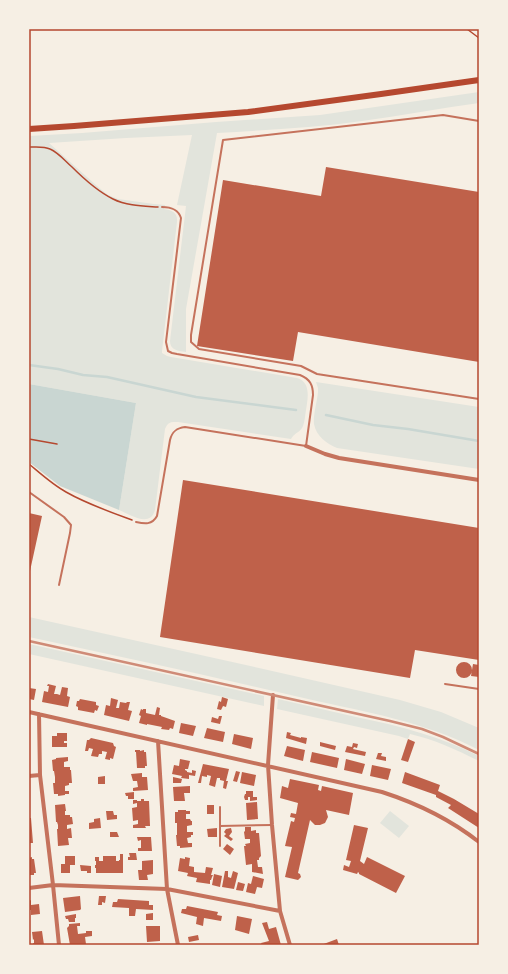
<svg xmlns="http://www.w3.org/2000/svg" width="508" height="974" font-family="Signika,sans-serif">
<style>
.green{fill:#e2e4dc}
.water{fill:#c9d6d2}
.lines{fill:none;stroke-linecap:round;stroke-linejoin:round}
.stream{stroke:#c9d6d2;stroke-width:2.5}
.building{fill:#bf614a}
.path{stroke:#b5482f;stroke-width:1.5}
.service{stroke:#c5725c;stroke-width:2}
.minor{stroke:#c5725c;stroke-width:4}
.trunk{stroke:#b5482f;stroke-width:6}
.rail{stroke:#cf8b77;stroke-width:2.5}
.neatline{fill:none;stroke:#b5482f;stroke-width:1.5}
</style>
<rect width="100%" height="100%" fill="#f6efe4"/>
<path class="green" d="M479,92V103C440,108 401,116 362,121C314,128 265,130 217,133L186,309V352C178,351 170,350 170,341L186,206L177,205L192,135L126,138L49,143L97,186L108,195L118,199L154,204L165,205L164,209C172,210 178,213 177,222L162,351V353L167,356L171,357L297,378C311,382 308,398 306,410C305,415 305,421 303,426C301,432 294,433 291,439L178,422C170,422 168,422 165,429L155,510C150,528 131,515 119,510L136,403L29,384V136L82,133L216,122L320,115Z
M316,382L479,407V469L337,448C327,444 316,436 314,424C313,415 317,402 318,392V388Z
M29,617L259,668L400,700L441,712L479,728V750C426,722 366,712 308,699C215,677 122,657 29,637Z
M29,644L264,696V706L29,654Z
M278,699C304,705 330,711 356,717C400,726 439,736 479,756V761C457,750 433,739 410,734L408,739L399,736L277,709Z
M390,811L409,826L399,838L380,823Z"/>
<path class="water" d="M29,384L136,403L119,510L60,486L29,462Z"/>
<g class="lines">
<path class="stream" d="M29,365L58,369L83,375L107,377L196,397L296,410
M326,415L373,425L408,429L479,441"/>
</g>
<path class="building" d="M326,167L479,192V362L298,332L293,361L197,346L223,180L321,196Z
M183,480L479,528V660L415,650L410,678L160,637Z
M29,513L42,516L30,571H29Z
M456 670a8 8 0 1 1 16 0a8 8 0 1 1-16 0Z
M473,664L479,665V677L471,676Z
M48,684L56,686L54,694H57L60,695L62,687L68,688L67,696L70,697L68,707L42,702L44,691L48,692L49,686H47Z
M29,688L36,689L34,700L29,699Z
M222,697L228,699L226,707L223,706L221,710L217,709L219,701L221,702Z
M111,698L118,700L116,708H119L120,702L126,703L127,702H130L128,710L132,711L129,721L104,715L106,705L110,706Z
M80,699L96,702V705L99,706L97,711L95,710L94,713L78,710V707L76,706L77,701H79Z
M157,707L160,708L159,715H161V716L175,721L173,729L170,728L169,730L161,729L162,727L147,724V725L139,723L141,716L139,715L141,709L143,710V709H146V713L155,715Z
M219,716H222L220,724L211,722L212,717L218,719Z
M181,723L196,726L193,736L179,733Z
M207,728L225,732L223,742L204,738Z
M287,732L291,733L290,735L301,738V737L307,738L306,744L286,738Z
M57,733H67V741H64V743H67V747H52V736H57Z
M234,734L253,738L251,749L232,744Z
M91,738L113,743L114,746L116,747L113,759L110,758V760L105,759L107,752L102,751V754H99L98,757L91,756L93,749L89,748L88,751H85L87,740H89Z
M408,739L415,742L408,762L401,760Z
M320,742L336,746L335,750L320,746Z
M353,743L358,744L357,748L354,747L353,749L366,752L365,756L345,752L347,746L352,747Z
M287,746L305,750L303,761L284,756Z
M135,750H140V751L144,750V752H146L147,766H145V768H137L136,752H135Z
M312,752L339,758L337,768L310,762Z
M378,753H382L381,756L386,757V761L376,759Z
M68,757V761L64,762V767H70V770H71L72,783H69V785L65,786V791H69V794H65V795L58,796V794H54L53,783H55V777L54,771H53L52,760L56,759V758Z
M180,759L190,761L188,769H185V770L187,771V772L192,773V770L196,771L195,776L189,775V779L181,778L182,776L172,774L174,765L179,766Z
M346,759L365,764L362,774L344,770Z
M203,764L229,769L226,781H228L226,789L223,788L224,781L220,780V778H217L215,787L209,785L211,776L207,775V777L202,776L201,783H198Z
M372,765L391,769L388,780L370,776Z
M236,771L240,772L237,782L233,781Z
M242,772L256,775L254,786L240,783Z
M405,772L440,785L438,791L454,799L479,814V828L448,808L451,805L436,797V795L402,783Z
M142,773V777H147L148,790L133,791V788L138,787L137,781H133L131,774Z
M105,776V784H98V777Z
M173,777L182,779L181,783H173Z
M290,779L319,785L318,790L321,791L322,786L353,793L349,815L326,810L328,817L325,823L320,825H315L310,820L298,873L300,874L301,877L298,880L285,877L292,847L285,846L291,821L294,822L295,818L290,817L291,813L296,814L298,803L280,798L282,786L288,788Z
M190,786V793H184L185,801H174L173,787Z
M246,791H253V797H257V800L250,801V797H248V800H245L244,797L245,794H246Z
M134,792V799H128V796H126L125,793Z
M141,799H144V801H149L150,826H145L146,828H133V825L138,824V820L133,821L132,808L137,807V803L133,804V800H137V801H141Z
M257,802L258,819L247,820L246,803Z
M65,804L66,811H65V815H70V817H72L73,824L67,825V829L71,828L72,838H68L69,845L58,846L57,829H58V825L57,822H56L55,805Z
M207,805H214V814H207Z
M178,810H186V811H190V814H186V819H190L191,821H192V825L187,826V832H193V835H191V837L187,838L188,843H192V847L180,848V846H177L176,835H177V823H175V812H178Z
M106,811H113L114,815H117V819L107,820Z
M29,818H31L33,843H29Z
M100,818L101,828L89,829V823L94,822V819Z
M354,825L368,828L360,861L364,864L367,857L405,876L396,893L359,874V873L358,872L357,874L343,870L344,865L349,867L351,861L346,860Z
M245,827H251V831L256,830V833H259L261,856L259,858V860H257L258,867H262L263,874L252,872V864L246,865L244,846H246L245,844L250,843V839H245L244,832L245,831Z
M217,828V837H208L207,829Z
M231,828L232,832L229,836L233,839L231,841L224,836L226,834L224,832L226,829Z
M110,832H117L119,837H110Z
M137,837H151L152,851H138V848H141V840L138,841Z
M227,844L234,849L230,855L223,849Z
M129,853H136L137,860H128V857H130Z
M120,854H123V873H96V868H95V865H96V861H95V857H99V861H103V856H116V861H119V860H120Z
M65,856H75V865H70V873H61V864H65Z
M32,857V859H34L36,873H34V875H29V858Z
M185,857L190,858L189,866L194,867V872L205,873L206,867L213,868L211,875H213L212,877L211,880H210V884L196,882L197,878L187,876L188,873L178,871L180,858L185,859Z
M153,860V874L147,875L148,880H139L138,870H142V861Z
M80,865L91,866V873H87V871H81Z
M225,871H228V877L231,878L233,871L238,873L234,889L222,887Z
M214,874L222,876L220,887L212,885Z
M253,876L264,879L262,888L257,887L255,894L246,892L248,883L251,884Z
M238,882L245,884L243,891L236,890Z
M80,896L81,909L80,910L65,912L63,898Z
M99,896H106L105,903L102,902V905H98Z
M118,899L149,901V905H153V910L136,909L135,916H129V908L112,907L113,902H117Z
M31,900V905L39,904L40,914L31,915V910H29V901Z
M187,906L218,912L217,915L222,916L221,921L204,918L203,926L196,924L197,917L181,913L182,909H186Z
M153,913V920H146V914Z
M76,914V918H75V922H69L68,919H66L65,916Z
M237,916L252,919L249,934L235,930Z
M267,922L269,929L276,927L281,945H262L261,943L269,941L262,923Z
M80,923V926H77L78,934L86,933V931H92V936L85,937L86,944L70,945L67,928L69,926V924Z
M146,926H160V941L147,942Z
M42,931L44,945H34L33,943H34V939L33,940L32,932Z
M198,935L199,940L189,942L188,937Z
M337,939L339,945H321Z"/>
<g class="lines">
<path class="path" d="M467,29L479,38
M29,147C36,147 44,146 50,149C59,153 65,161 72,167C84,179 97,191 113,199C127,206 143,206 158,207
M29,439L57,444
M29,464C41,474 53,485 66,492C87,504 110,512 132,520"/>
<path class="service" d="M479,121L443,115L223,140L191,335V342L199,349L301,366L317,374L479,399
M29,492L64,517L71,525L70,533L59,585
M136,522C145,524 152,525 157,516L170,440C172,432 176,428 185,427L306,446L313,395C313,385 310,379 300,375L177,354L172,353L168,351L166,342L181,218C178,209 171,207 162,207
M445,684L479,689
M220,826L272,825
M220,846V807"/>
<path class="minor" d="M306,446L325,454L339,458L479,480
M273,695L268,765L272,825L280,911L290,945
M29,712L382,792C416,803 451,820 479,842
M39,714L40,775L53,885L59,945
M158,741L167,889L178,945
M29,776L40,775
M29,888L53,885L167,889L280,911"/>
<path class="trunk" d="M29,129L74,126L248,112L381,94L479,80"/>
<path class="rail" d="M29,641L390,721L422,729L443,737L479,754"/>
</g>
<rect width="508" height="974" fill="none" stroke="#f6efe4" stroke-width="60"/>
<rect x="30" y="30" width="448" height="914" class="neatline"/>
</svg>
